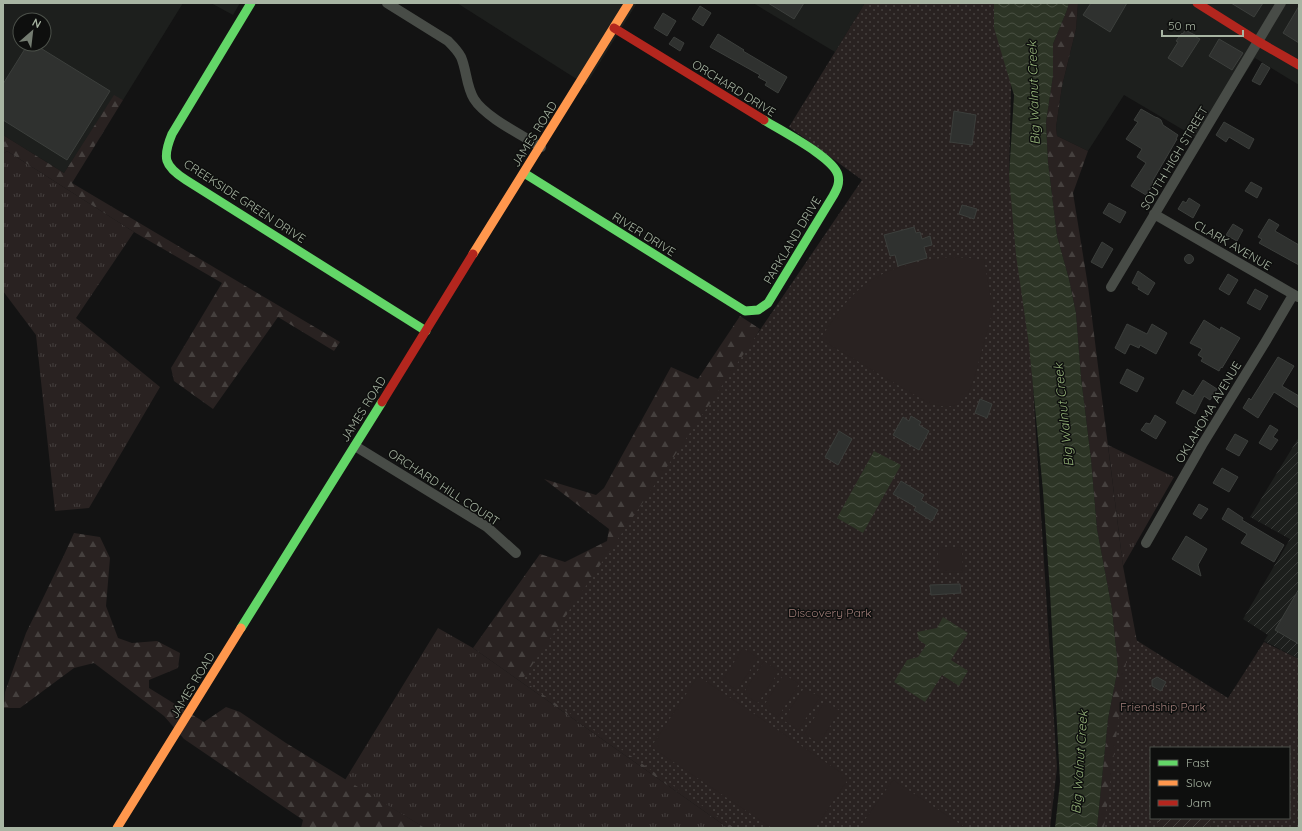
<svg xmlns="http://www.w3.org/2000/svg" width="1302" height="831" font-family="Quicksand,sans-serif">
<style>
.built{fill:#1d1f1d;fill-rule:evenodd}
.industrial{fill:url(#industrial-furrows)}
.grass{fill:url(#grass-tufts)}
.forest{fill:url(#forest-firs)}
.park{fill:url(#park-dots);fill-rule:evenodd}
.garden{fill:url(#garden-furrows)}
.pitch{fill:#292221}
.water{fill:url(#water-waves)}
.building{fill:#2f312f;stroke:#3c3f3c}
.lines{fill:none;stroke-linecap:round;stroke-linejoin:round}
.street{stroke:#484c47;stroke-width:10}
.fast{stroke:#63d668;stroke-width:9}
.slow{stroke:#ff974d;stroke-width:9}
.jam{stroke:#b3261e;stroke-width:9}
.labels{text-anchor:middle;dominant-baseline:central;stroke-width:3;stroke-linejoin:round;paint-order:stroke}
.street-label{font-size:12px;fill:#a8b5a3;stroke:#0e0f0e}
.park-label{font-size:12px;fill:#a17e79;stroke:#0e0f0e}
.water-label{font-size:13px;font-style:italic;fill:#94b279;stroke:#0e0f0e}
</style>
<defs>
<pattern id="industrial-furrows" width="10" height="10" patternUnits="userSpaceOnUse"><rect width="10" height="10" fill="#1d1f1d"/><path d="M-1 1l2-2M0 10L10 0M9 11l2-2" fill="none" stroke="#3b3d3b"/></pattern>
<pattern id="grass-tufts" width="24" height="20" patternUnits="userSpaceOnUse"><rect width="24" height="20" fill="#292221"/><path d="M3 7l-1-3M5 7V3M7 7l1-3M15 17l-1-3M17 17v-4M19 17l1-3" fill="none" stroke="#45403e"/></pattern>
<pattern id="forest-firs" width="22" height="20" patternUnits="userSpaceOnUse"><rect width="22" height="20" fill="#292221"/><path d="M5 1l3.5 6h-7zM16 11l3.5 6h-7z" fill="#45403e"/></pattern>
<pattern id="park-dots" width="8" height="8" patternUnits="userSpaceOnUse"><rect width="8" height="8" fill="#292221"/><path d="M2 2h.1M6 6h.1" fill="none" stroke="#45403e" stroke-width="1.8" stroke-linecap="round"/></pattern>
<pattern id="garden-furrows" width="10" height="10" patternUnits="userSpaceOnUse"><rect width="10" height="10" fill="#292221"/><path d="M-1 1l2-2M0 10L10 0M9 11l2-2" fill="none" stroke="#45403e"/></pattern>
<pattern id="water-waves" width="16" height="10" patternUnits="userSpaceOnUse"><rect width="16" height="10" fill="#2d3526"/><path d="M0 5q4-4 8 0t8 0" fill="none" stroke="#495042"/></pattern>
</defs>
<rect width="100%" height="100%" fill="#131313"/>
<path class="built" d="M3,3H183L123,100L114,96L64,173L3,135ZM20,20H44V44H20Z
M211,3H240L233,15Z
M457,3H637L586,85Z
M753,3H865L835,52Z
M1078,3H1299V85L1255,58L1202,141L1124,95L1088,151L1057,136L1056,127L1062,86L1076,29Z"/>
<path class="industrial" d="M1299,437V659L1264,641L1268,635L1243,619L1290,539L1250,517Z"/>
<path class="grass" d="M7,151L134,232L76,318L160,387L89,508L55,511L36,335L3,291V154Z
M1108,445L1174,477L1123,566Z
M438,628L473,648L728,828H425L345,780Z"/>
<path class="forest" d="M1069,3H1078L1076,29L1062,86L1056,127L1057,136L1088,151L1073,193L1088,286L1123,566L1143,674L1127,828H1097L1108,719L1118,668L1112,609L1097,529L1091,459L1081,377L1076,313L1069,279L1057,236L1048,162L1046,122L1053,76V44L1067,10Z
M114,95L123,100L72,183L340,342L334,351L278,317L213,409L174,381L171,368L222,283L134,232L7,151L3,154V135L64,173Z
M740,316L760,329L717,402L760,828H728L473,648L540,554L565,562L607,541L609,529L544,479L596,495L604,488L671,367L698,379Z
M74,533L100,537L110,558L106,606L118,638L132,643L157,641L180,653L178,668L149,680V688L204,722L226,707L240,712L286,743L425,828H301L303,820L184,739L164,716L94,663L74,668L20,708H4L5,692L26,633L64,555Z"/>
<path class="park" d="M865,3H1013L1009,176L1023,228L1057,768L1050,828H734L522,680L862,180L789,127Z
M1136,640L1228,698L1264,642L1299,659V828H1104L1128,648ZM1151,748H1289V818H1151Z"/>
<path class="garden" d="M1159,818H1213L1210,828H1156Z"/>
<path class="pitch" d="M952,257L969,258L984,260L993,310L974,379L968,394L958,404L947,407L930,404L820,339C831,323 846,299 862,287C887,267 920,260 952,257Z
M962,547L963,572L939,573L938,548Z
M743,648L758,658L737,690L722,681Z
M764,661L779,671L758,703L743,694Z
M784,674L799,684L778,717L763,707Z
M698,676L849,778L815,828H772L651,747Z
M804,688L820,697L798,730L783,720Z
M825,701L840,711L819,743L804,734Z
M893,780L966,828H859Z"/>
<path class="water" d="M994,3H1069L1067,10L1053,44V76L1046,122L1048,162L1057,236L1069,279L1076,313L1081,377L1091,459L1097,529L1112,609L1118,668L1108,719L1097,828H1055L1060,782L1050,592L1043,491L1029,345L1016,255L1009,176L1014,95L994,28Z
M874,451L901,465L863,533L837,518Z
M943,617L968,633L951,660L968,671L959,686L942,675L925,702L894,682L907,660L918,657L926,645L919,640L917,632L937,628Z"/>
<path class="building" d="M768,3H804L794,19Z
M1091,3H1127L1110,32L1083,15Z
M1231,3H1263L1254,17Z
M700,6L711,13L703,26L692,19Z
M1299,6V43L1283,33Z
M663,13L676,21L667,36L654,28Z
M1185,30L1197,36L1196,37L1200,39L1182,67L1168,58L1178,42L1176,41L1182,33L1183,34Z
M718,34L744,50L743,51L787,77L778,93L765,85L767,82L758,77L760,75L710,47Z
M674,37L684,43L680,51L669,44Z
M1219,39L1243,53L1232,70L1209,56Z
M28,44H34L110,91L67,160L3,120V84Z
M1262,63L1270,68L1260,85L1252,81Z
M1141,109L1155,117L1158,118L1161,120L1163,125L1178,135L1176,139H1177L1152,182L1154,183L1146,195L1131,186L1146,163L1137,157L1142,149L1126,139L1138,122L1134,120Z
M954,111L976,115L972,145L950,142Z
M1224,122L1254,139L1249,149L1229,137L1226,142L1216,135Z
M1251,182L1262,188L1257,198L1245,191Z
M1189,198L1200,205L1193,218L1178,209L1183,201L1186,203Z
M1109,203L1126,212L1120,223L1103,213Z
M962,205L977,209L974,219L959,214Z
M1269,219L1279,225L1275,231L1299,245V265L1259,243L1262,239L1258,237Z
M1233,224L1243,230L1237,241L1226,235Z
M914,227L916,233L920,232L922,239L930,236L932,245L924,247L927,258L898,266L895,255L890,256L884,235Z
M1102,242L1113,249L1102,268L1091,262Z
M1184.5 259a4.5 4.5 0 1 1 9 0a4.5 4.5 0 1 1-9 0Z
M1138,271L1155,283L1148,295L1138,289L1139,287L1132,283Z
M1228,274L1238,280L1229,295L1219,289Z
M1255,289L1268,296L1260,310L1247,303Z
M1204,320L1220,330L1221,327L1240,338L1222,368L1221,367L1219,371L1201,361L1203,358L1198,355L1202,349L1190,343Z
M1127,324L1147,334L1152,324L1167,333L1156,354L1140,345L1139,348L1130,344L1125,354L1115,348Z
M1278,357L1294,366L1282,386L1299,396V408L1274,392L1258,418L1243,408L1249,398L1251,400Z
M1127,369L1144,378L1137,392L1120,383Z
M1203,380L1217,389L1210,400L1204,396L1195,414L1176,403L1183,390L1193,396Z
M980,399L992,404L987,418L975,413Z
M1155,415L1166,422L1156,439L1141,430L1146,423L1150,424Z
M911,416L921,422L919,425L929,431L919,450L893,435L903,417L909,421Z
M1270,425L1278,430L1273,437L1278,440L1271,450L1259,443Z
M839,431L852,439L838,465L825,457Z
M1235,434L1248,441L1239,456L1226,449Z
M1222,468L1238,477L1229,492L1213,483Z
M901,481L924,495L921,500L938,510L932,521L914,510L916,507L893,494Z
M1199,504L1208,509L1201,519L1193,514Z
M1228,508L1243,518L1242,520L1284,545L1274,562L1241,543L1247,534L1222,519Z
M1186,536L1207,549L1198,565L1201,576L1172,559Z
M960,584L961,593L931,595L930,585Z
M1299,589V644L1275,630Z
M1157,677L1166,682L1161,691L1152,686V680Z"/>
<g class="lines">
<path class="street" d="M387,3L448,41C453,46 458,51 461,57C467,71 466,86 474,99C485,117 522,135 541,147
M1154,214L1298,297
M1111,287L1281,3
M355,446L487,527L516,553
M1146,543L1202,445L1266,341L1293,295"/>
<path class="fast" d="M251,3L172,134C162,158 164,166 186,180L426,331
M524,173L745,311L758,310L768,303L833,196C837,189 840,183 838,175C833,157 781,131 764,120
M241,628L382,402"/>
<path class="slow" d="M473,254L629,3
M117,828L241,628"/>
<path class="jam" d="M1197,3L1259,42L1299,65
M614,28L764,120
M382,402L473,254"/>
</g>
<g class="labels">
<g class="street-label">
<text transform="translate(734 88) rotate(32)">ORCHARD DRIVE</text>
<text transform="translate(534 134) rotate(-58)">JAMES ROAD</text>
<text transform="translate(1174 158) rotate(-59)">SOUTH HIGH STREET</text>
<text transform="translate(245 201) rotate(33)">CREEKSIDE GREEN DRIVE</text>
<text transform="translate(644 234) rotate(32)">RIVER DRIVE</text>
<text transform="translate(792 240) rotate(-59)">PARKLAND DRIVE</text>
<text transform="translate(1233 245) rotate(30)">CLARK AVENUE</text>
<text transform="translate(363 409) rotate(-58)">JAMES ROAD</text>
<text transform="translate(1208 412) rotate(-59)">OKLAHOMA AVENUE</text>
<text transform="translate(444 487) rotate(33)">ORCHARD HILL COURT</text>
<text transform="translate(192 685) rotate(-59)">JAMES ROAD</text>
</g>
<g class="park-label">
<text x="830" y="612">Discovery Park</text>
<text x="1163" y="706">Friendship Park</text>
</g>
<g class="water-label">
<text transform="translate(1033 93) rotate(-92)">Big Walnut Creek</text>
<text transform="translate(1063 415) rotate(-96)">Big Walnut Creek</text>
<text transform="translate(1079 762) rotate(-86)">Big Walnut Creek</text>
</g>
</g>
<rect width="1302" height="831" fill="none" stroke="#a8b5a3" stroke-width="8"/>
<rect x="1150" y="747" width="140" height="72" fill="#0e0f0e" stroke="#4c514a"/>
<rect x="1158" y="760" width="20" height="6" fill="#63d668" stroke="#4c514a"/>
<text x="1186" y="767" font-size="12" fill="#a8b5a3">Fast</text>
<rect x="1158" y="780" width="20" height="6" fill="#ff974d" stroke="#4c514a"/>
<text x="1186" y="787" font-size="12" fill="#a8b5a3">Slow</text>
<rect x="1158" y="800" width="20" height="6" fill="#b3261e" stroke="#4c514a"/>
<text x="1186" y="807" font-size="12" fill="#a8b5a3">Jam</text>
<g transform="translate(32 32) rotate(28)"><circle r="19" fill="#0e0f0e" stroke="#4c514a"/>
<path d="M0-3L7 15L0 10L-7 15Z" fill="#747c71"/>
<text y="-6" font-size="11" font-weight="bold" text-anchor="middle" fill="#a8b5a3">N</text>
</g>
<path d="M1162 30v6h81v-6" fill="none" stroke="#a8b5a3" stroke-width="2"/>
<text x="1168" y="30" font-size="12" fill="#a8b5a3" stroke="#0e0f0e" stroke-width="3" paint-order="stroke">50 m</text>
</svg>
